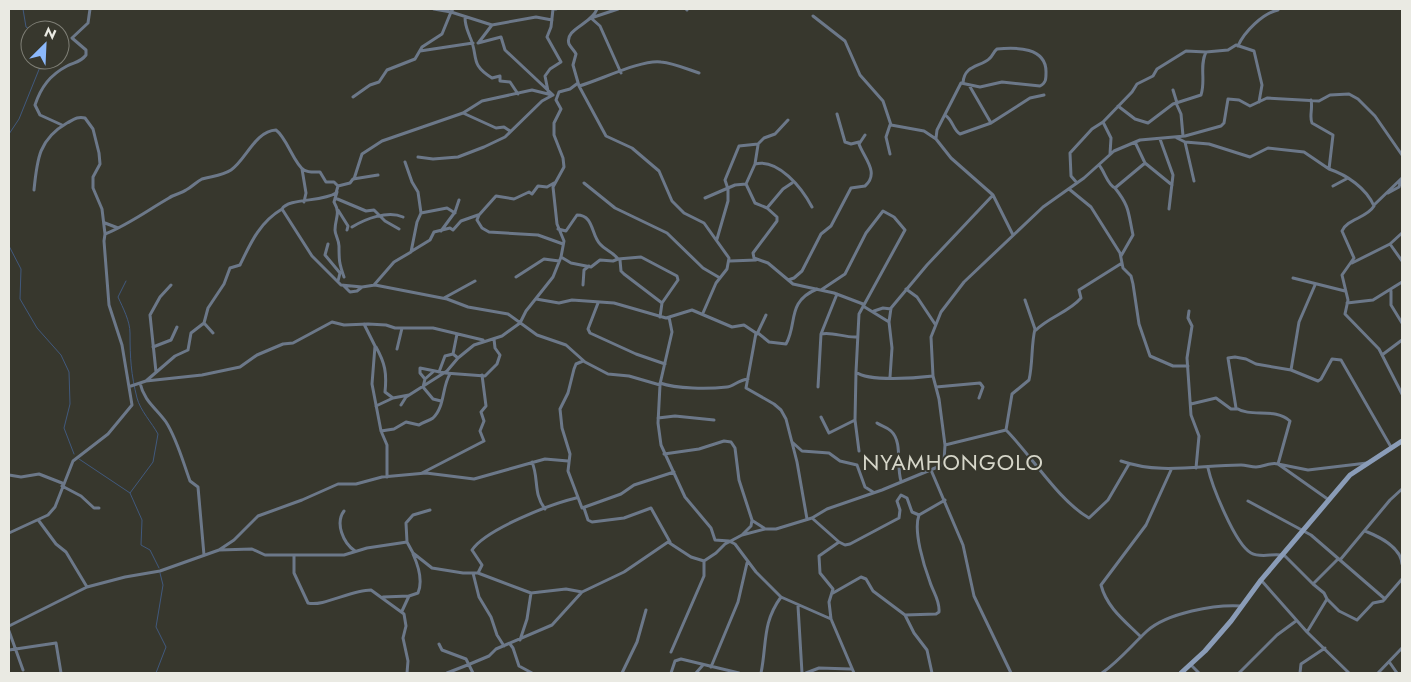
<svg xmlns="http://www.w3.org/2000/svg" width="1411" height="682" font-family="Jost,sans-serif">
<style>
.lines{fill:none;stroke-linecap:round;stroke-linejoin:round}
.stream{stroke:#41597d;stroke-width:1}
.minor{stroke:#6c7889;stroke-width:3}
.secondary{stroke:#8a9cb7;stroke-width:5}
.labels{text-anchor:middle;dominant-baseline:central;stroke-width:4;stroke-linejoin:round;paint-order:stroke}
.quarter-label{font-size:22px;letter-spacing:1px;fill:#d6d6c9;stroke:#37372d}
</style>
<rect width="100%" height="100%" fill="#37372d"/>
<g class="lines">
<path class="stream" d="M23,9L26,27L31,30
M9,134L19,119L40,67L41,60
M9,246L21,269L20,299L37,328L61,355L69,372L70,404L64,428L74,454
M126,281L118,297C123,308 130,321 130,333C130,358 131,374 137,398C140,410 152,423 158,434L153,462L130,493L142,520L141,545L150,550L159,568
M79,459L130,493
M156,673L166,647L156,627L163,585L160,573"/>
<path class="minor" d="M434,9L451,12L453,9
M597,9C592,24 564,29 569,44C571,48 574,50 576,54L573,65L579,86L606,136L632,148L659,171L672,201L684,213L704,223L729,258L727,269L716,283L703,313
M618,9L591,18L600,26L621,73
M686,9L687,10
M813,16L845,41L860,75L883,101L891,125L924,131L936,139L951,158L993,195L1013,235
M465,17C465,26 467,29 470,37C479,57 469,64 492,78L500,76V81L510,82L518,94
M479,42L492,25
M478,43L501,37L505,50L553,95
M1238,46C1244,32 1263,13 1278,10
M420,51L473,43
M969,85L991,123L1030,98L1044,95
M579,86C598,81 642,59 661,62C673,63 687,69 699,73
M1173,90L1177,103
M548,91L545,76L550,69L561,62L547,37L551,27L553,9H556
M353,97L370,85L379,82L387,70L415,59L422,47L442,34L451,12L492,25L536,17L552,20
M1311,100C1313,109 1309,116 1312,123L1333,135L1329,169C1347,175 1366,188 1374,206C1367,218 1347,219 1342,231L1354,258L1342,275L1348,300L1345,314L1379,349L1402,394
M1176,103L1181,114L1183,136
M1118,106L1135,119L1148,123L1173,104L1201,95C1206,80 1199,66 1206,52L1228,50L1236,45L1254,51L1262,85L1259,102
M463,113L482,101L532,90L552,95
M837,114L845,142L851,144L859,142
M945,115C953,120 953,130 960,134L991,123
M62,125L40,115L35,105C41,87 50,75 67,66C74,62 80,63 86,55V50L72,38L88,23L90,9
M890,125L886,137L890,154
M936,138L937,130L961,83L980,87L1002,82L1040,86C1046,83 1046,79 1046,73C1047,47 1016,47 997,49C993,52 993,56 989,59C980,67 964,65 963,83
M1177,138L1185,142L1209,144L1250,157L1268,148L1304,152L1329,169
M1160,139L1173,175L1169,209
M1135,142L1145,163L1172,185
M1185,142L1194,181
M1110,154L1111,138L1103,122L1132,92L1137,84L1153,76L1157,69L1186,51L1206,52
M418,157L433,159L458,157L484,147L505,137L542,101L553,95
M405,162L412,182L418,192L421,213
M755,164L758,145
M1099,165C1105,172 1107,184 1115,188L1145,163
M302,169L306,193L304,202
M354,179L362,154L382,141L463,113L496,128L504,127L510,131
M554,183L547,187L538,186L532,194L529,192L514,199L496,196L479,215L477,220L482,228L489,232L538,235L563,244
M584,183L615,208L667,233L703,268L720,278
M792,183L783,189L767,208L777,217V221L753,253L754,258L768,263L793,284L834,293L863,304
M1077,183L1071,176L1070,153L1092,129L1103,122
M746,184L755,203L767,208
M338,186L350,183L353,179L378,175
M1333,186L1348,178
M1115,188C1130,207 1128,212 1133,235L1121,256
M1069,189L1091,207L1120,253L1123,268L1131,276L1133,284L1139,324L1150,356L1173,366H1188
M34,190C37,159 39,139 67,123C73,120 77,116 85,118L93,129L99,153L100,164L93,177V188L102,209L105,234
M337,192L334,202C341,214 335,218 335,230C335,235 339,240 339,246C339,260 339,263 344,277
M1388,193L1399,187L1401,180
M335,198L366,211L374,210L385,221L399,229
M705,198L735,185L746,184L755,164C778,158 802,188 812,207
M1374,205L1402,178
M338,210L348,226L347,230
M105,223L118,228
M352,227C365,219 388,210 403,217
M558,229L566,231L577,215C594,215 591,235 600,244C606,251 612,251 618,259L641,257L677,276L678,280L662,303L660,317
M441,231L455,212L459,200
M717,239L728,201V189L725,180L739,146L758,144L764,138L775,134L788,120
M328,244L325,255L340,273L338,281
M1390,244L1402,261
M412,251L430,240L434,232L450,228L453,230L461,221L478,215
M561,257L571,263L591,267L600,260L613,261L618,259
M620,260L621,271L624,274L662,303
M730,261L756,260
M1352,263L1390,244L1402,233
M516,277L544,259L559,261
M1293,278L1345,291
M788,280L794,278L802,271L821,234L831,226L851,188L865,186C880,173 864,158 859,144L865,135
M343,285L350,292L357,291L362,287
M374,285L394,262L411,252L417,222L421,213L447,208L455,213
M583,285L584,270L589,266
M906,289L917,297L935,324
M821,290L845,274L866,233L883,211L894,217L905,230L859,314L856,372C868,382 917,378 933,376
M1391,291V305L1402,323
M444,298L475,281
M536,299L559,303L572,300L614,303L666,318L692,310L732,327L744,325L756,333L746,388L774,404L781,410L786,419L797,462L807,519
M598,303L588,329L590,333L636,354L665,364
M1347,303L1373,300L1402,282
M863,306L889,322
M874,311L883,308L891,309
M1189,311L1188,318L1192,326L1187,358L1191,415L1199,436L1196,468
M204,323L213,333
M364,324L375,346L372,384L381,431L387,445V477
M1036,330C1049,317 1069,312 1081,298L1079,290L1122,263
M758,333L769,342L786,344C798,323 786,302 817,289
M457,334L453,354L458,358
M757,334L766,315
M821,334L837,294
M153,347L171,340L177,327
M376,347C385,363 387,373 385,392L393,398L409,395
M397,349L402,328
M1382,355L1402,340
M583,361L576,364L574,369L568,393L560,409L562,428L570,454L568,471L582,508L621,494L634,485L674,472
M1291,370L1299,322L1315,285
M156,372L150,315L160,297L171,285
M439,372L445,356L453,354
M890,377L892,348L889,322L891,308L927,265L993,195
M425,379L434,371
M146,381L175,356L188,350L191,333L204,323L208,308L224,284L230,268L240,265C251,242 260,222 282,209
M140,383C144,401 156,408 166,422C177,439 183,462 190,481L198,487L204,555
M660,383C677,389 708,389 727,387C733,387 738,380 748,379
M660,384L672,332L669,317
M131,386L146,381L202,375L240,367L257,355L283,344L293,343L332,322L344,325L368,324L386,325L395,328H433L483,340
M818,387L821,334C831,331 845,338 857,337
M936,387L980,383L983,387L979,398
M441,401L433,399L423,387L425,379L420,373V368L445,373L485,376L497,364L500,355L495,348L494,339
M1191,404L1216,398L1231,409H1237
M401,405L406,397L447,371L458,358L474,345L502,336L520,323L526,311L553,277L561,257L564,241L557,224L553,187L564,167L563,158L554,135V123L561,109L556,100L559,92L570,89L578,83
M376,406L393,398
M821,417L829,433L855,420L856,372
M658,418L675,416L714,420
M855,420L859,451
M877,423C881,426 887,427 891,431C903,442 896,466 901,481
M1006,430C1031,455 1059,501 1089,518L1108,500L1129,464
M381,431L394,429L406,422L419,425C423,422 429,421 433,418C445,407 442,386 450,374
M792,442L802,451L829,453L840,461L857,465L865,487L873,492
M945,445L1006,430L1012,394L1029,380C1033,363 1031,345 1035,329L1025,300
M664,454L699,449L724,441L731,442L735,448L739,480L752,520L751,526L742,535
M1121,461C1161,475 1199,465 1241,465C1246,465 1251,467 1256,467C1264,467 1269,462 1278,464L1329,500
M532,462C539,478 533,494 545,509
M1367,463L1308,470L1278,464L1290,421C1275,407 1251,418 1236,408L1228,358L1235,357L1246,359L1256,364L1291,370L1318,381L1321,379L1332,359L1341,360L1391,447
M1208,468C1212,486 1235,544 1251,553C1262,559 1275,552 1285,556L1313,584L1338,559
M931,470L963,545L974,596L1011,673
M422,473L484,441L480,431L484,421L481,412L486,406L482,375
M9,475L21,477L39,474L62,483
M62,486L81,496L94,508H99
M1248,501L1311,535L1385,599
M584,508L588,520L592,522L624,518L651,508L670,542
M430,510L413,515L406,523L407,542L413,553L432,568L463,573H478L531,593L566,589L582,592
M344,511C335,523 343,543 355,551
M812,518L839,542L819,556L820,573L833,589L829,602L831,619
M39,521L56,544L66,552L87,587
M753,521L764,528
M1365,531C1380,537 1401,547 1402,564
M9,533L48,515L55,507L73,461L108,434L132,405L122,345L109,305L104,241L105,234C128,225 148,210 169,198C174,194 181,194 186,190C192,187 196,182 202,179C212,176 222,176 231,170C246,160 255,131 276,130C287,138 294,164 304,170C309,173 315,172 320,172L326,182H334L338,186L336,193C323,202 288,198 282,209L312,256L341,285L362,287L375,285L447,299L468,307L508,314L537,335L566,345L585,362L608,374L629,376L660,385L658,423L661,445L685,497L711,528L715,540L729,541L735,544L756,572L781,597L831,619L854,673
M839,542L845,545L850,544L899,518L900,510L897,501L901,495L907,498L912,512L919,515
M219,550L234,540L258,516L302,500L338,484H356L382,477L426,473L474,479L545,459L568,461
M294,556V573L308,603C323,607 351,590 371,590L404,614L406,626L403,638L408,661L407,673
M1340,560L1390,500L1402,489
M473,573L479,597L491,617L497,635L504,646
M478,573L482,565L472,550C486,529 551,504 576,498
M1261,580L1307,632L1349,673
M833,593L861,577L866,579L873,591L905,615L914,633L927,650L932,673
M383,597L409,596
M1327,599L1339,611L1357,620L1373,603L1383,601L1402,579
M798,606L802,673
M402,611L409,596L418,593C423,581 418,565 413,554
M905,615L936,614L939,612C940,600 933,592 930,582C924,566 913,531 919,515L945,500
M9,626L87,587L125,577L160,571L219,550L252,549L265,555H344L367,548L407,542
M9,631L23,670
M1307,632L1327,599L1324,593L1313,584
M1141,637C1125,621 1107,608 1101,585L1146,525L1171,470
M520,640L527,619L531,593
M439,644L442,650L466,659L473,673
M510,644L513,648L519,666L532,673
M9,650L56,643L61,673
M671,652L704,576V561
M1390,663L1397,673
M470,664L489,656L496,649L552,625L582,592L624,572L668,542L691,557L704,561L716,553L725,544L742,535L765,529H776L812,518L827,509L882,490L940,466L944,461L945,445L939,399L933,376L931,337L941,312L964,282L1043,207L1084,178L1114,151L1140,140L1185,136L1221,126L1224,123L1228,99L1239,100L1250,106L1267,98L1319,101L1330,95L1349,94L1358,99L1375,116L1402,155
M1191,665L1199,673
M711,667L738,602L747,563
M447,673L470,664
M622,673L637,642L646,610
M671,673L675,661L681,659L739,673
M696,673L703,665
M761,673C767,644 762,623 781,597
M806,673L819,668L851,669
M1102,673C1119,661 1132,645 1147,631C1167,613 1215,604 1242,606
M1239,673L1277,635L1296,621
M1300,673L1301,664L1325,648
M1378,673L1402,648"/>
<path class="secondary" d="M1181,673L1205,651L1231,621L1261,580L1350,475L1402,441"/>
</g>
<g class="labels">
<g class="quarter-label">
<text x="953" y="462">NYAMHONGOLO</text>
</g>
</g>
<rect width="1411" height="682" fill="none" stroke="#eaeae3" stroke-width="20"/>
<g transform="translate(45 45) rotate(24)"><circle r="24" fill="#37372d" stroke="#7f7f76"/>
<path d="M0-4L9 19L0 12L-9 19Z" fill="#8cb9fc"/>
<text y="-8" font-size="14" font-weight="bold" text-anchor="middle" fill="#eaeae3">N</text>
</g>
</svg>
